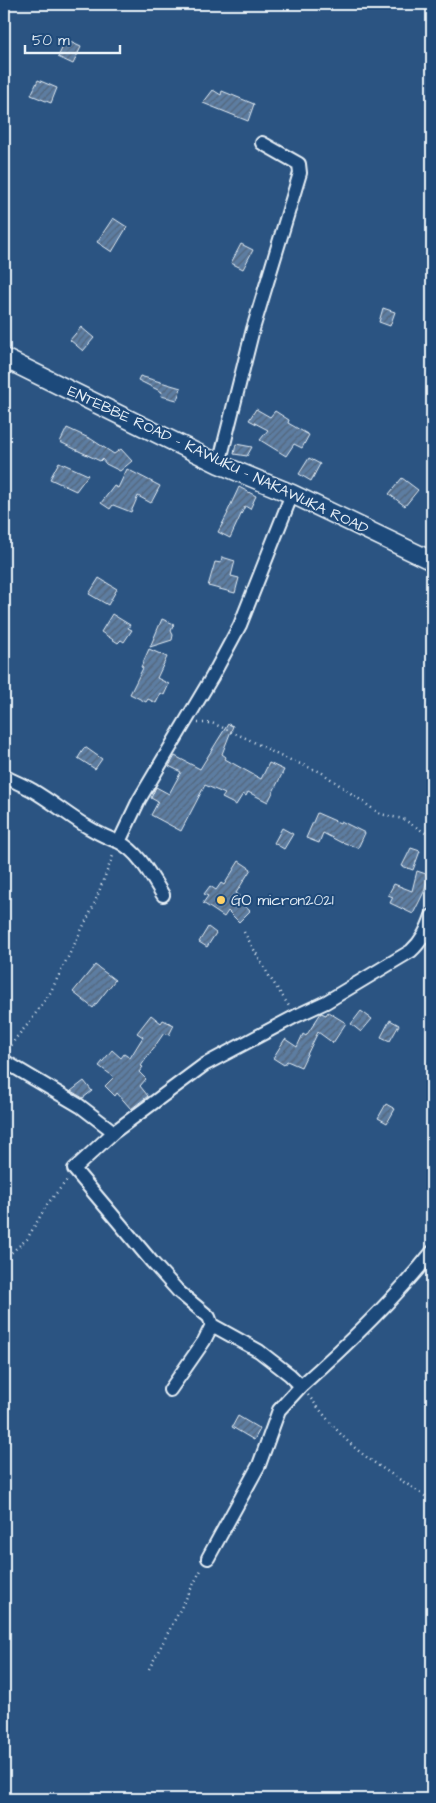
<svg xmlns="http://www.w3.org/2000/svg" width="436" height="1803" font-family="'Architects Daughter',sans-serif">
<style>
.building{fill:url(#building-hatch);stroke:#e8f1f8}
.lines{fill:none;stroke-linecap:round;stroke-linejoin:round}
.street-casing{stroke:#e8f1f8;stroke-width:16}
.secondary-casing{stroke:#e8f1f8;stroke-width:21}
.path{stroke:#e8f1f8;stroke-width:2.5;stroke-dasharray:1 4;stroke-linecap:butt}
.street{stroke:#1f4a7a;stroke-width:12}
.secondary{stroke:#1f4a7a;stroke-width:18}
.poi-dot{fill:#ffd166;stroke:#1f4a7a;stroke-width:2}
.labels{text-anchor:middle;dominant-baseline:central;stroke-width:4;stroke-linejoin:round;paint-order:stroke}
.street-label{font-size:15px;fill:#e8f1f8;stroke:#1f4a7a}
.poi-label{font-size:15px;fill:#e8f1f8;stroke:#1f4a7a;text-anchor:start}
</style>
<defs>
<pattern id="building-hatch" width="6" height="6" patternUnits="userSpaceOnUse" patternTransform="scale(1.25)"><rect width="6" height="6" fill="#5d7da1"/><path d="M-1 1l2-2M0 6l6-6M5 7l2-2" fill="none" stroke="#53657a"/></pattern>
</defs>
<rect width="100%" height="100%" fill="#2b5482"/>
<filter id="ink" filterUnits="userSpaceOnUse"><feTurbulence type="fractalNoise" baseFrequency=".02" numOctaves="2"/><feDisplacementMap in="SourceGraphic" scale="10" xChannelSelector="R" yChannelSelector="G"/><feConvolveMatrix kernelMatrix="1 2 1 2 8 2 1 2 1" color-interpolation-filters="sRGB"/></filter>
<g filter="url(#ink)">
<path class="building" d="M66,40L81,47L73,64L58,57Z
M38,80L57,88L51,103L31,95Z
M213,90L221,95L222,91L254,104L248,121L203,103Z
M113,218L127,227L112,252L97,242Z
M241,244L253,250L243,269L231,263Z
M383,308L395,312L390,326L379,322Z
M81,327L94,338L83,351L70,340Z
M140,376L181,388L177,400L161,396L162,392L138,380Z
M256,409L270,417L275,411L289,420L288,423L309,435L302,448L294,444L286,456L260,440L268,430L249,420Z
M67,428L91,439L114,454L121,449L132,461L120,471L106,464L102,459L100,461L60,442Z
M236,444L252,447L247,456L234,454Z
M309,458L320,464L311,481L299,474Z
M59,462L88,475L76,491L50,479Z
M127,469L160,486L151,503L138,496L131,512L113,505L110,509L101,503L114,486L118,488Z
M402,478L418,490L405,506L389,494Z
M239,487L256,496L250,509L245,506L230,538L218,532L228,513H227Z
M222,557L235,561L231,576L239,578L235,593L208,586L215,562L221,563Z
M99,578L117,589L108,605L89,594Z
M112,614L130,625L128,628L132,630L124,642L121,640L118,643L101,632Z
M162,619L174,624L171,631L173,635L172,640L150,647Z
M149,649L167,657L157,678L169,684L164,695L161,693L156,703L148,699L146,702L130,694L143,668L141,667Z
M228,724L233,726L222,754L226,757L225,759L261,779L269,763L284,770L268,802L248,792L246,796L243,794L236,805L222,798L225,794L205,785L181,831L151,815L158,802L151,798L156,787L169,794L181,772L169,766L175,756L200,769Z
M85,747L102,759L95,769L78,758Z
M317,813L340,823L341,821L365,833L358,848L342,842V843L323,833L319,843L306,838Z
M282,828L293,834L284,849L274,843Z
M411,848L420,851L413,870L402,866Z
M239,861L251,869L236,893L239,895L237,899L250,911L239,922L228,911L224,917L203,903L208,896L204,894L210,886L216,890L221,883L224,885Z
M417,871L429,875L424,892L413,914L390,903L393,897L388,895L394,884L412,891Z
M208,927L216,933L207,947L199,942Z
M95,965L115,980L93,1008L73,992Z
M361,1011L372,1019L361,1032L351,1024Z
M328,1012L346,1023L333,1043L318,1032L301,1067L287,1061L284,1065L273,1058L285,1039L297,1047L303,1034L306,1036L321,1013L326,1015Z
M151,1015L161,1023L163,1020L174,1025L169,1035L164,1033L141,1066L143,1067L139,1072L146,1079L140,1086L148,1096L131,1109L117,1093L115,1096L105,1086L114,1077L99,1066L112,1050L121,1058L124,1054L130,1058L143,1037L137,1033Z
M390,1020L399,1025L390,1041L381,1037Z
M84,1081L92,1091L83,1098L71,1091Z
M386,1104L395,1109L387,1123L378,1118Z
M238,1416L260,1429L254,1440L232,1427Z"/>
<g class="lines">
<g class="street-casing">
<path id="street" d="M219,464L253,329L300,173L299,164L262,143
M4,776C13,781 23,785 32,790C61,807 86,831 119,842
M163,895C151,876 140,853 119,842L139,800L212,677L240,625L292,494
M4,1061L80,1106L114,1132
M301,1386C348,1344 393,1301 432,1252
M170,1390L204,1341L212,1325
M208,1558L259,1465L279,1410L301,1386L290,1375L259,1351L212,1325L209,1317L179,1292L152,1262L74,1169L114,1132L204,1065L296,1016L326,1002L411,951C422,941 427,930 432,916"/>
</g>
<g class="secondary-casing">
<path id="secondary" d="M4,358L219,464L292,494L432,561"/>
</g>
<path class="path" d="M198,723H212L248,739L280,756L321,772L380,814L403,819L432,837
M244,932L269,976L289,1006
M9,1050L15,1039L29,1023L50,993L93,907L114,853
M4,1259L27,1239L48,1203L68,1179
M308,1395C325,1416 342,1439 364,1455C386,1472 410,1485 432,1501
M149,1669L202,1568"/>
<use href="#street" class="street"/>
<use href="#secondary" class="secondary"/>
</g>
</g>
<circle class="poi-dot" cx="221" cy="900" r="5"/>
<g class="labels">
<g class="street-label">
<text transform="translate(218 460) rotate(25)">ENTEBBE ROAD - KAWUKU - NAKAWUKA ROAD</text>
</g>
<g class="poi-label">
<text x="231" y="900">GO micron2021</text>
</g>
</g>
<rect width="436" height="1803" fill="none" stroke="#1f4a7a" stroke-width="20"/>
<rect x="10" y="10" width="416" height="1783" fill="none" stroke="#e8f1f8" stroke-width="2" filter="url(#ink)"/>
<path d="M25 45v8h95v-8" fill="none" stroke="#e8f1f8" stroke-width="2.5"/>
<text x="32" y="45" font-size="15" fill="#e8f1f8" stroke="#1f4a7a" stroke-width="4" paint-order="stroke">50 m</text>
</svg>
